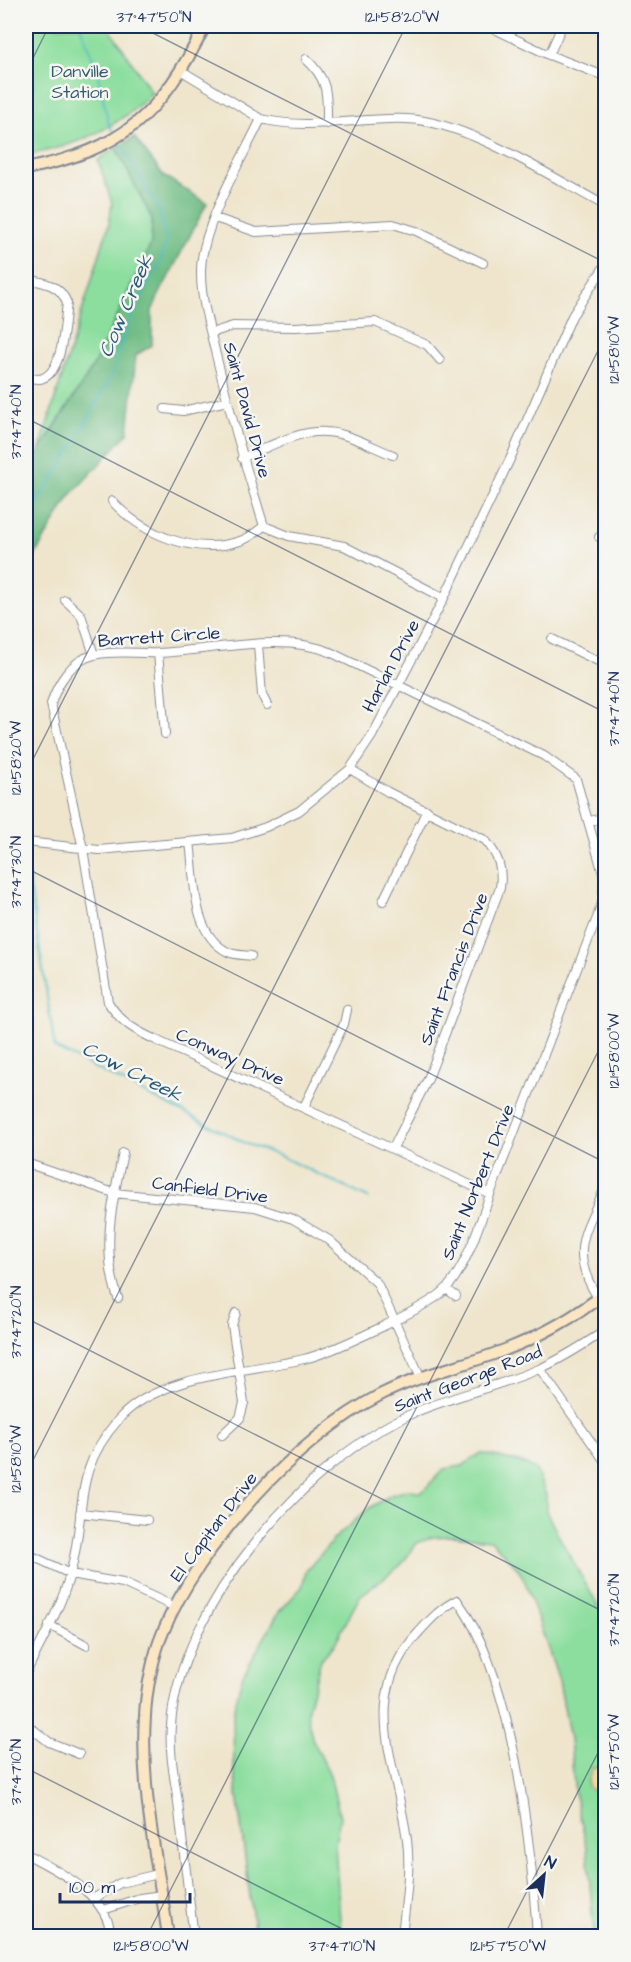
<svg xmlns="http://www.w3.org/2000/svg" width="631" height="1962" font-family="'Architects Daughter',sans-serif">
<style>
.green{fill:#8cde9e;stroke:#54867e;stroke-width:1.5}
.forest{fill:#71bd85;stroke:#467672;stroke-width:1.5}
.sand{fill:#eeda9e;stroke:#84847e;stroke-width:1.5}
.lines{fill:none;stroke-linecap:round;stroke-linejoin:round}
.stream{stroke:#4bb9c3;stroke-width:2}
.street-casing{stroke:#858a95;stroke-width:10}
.secondary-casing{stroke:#858a95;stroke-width:14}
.street{stroke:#fff;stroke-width:8}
.secondary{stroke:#fbe6c4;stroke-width:10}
.ticks{fill:none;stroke:#1b2f5e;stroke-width:1.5;stroke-opacity:0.45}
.labels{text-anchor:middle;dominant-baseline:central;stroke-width:5;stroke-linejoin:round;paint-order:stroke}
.park-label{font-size:18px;fill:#375b6e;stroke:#f6f6f2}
.street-label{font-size:18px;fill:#1b2f5e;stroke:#f6f6f2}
.water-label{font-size:20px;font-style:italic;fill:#29587c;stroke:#f6f6f2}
.neatline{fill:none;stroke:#1b2f5e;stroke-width:2}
.ticks-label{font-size:15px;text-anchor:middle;fill:#1b2f5e}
</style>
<rect width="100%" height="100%" fill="#f6f6f2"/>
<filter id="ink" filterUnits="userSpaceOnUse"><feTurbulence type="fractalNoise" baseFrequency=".0167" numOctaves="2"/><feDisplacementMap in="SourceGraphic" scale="12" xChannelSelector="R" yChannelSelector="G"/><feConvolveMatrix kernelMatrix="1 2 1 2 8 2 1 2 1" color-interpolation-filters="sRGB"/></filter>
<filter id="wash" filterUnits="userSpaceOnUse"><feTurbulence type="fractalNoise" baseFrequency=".008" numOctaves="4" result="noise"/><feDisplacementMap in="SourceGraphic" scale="24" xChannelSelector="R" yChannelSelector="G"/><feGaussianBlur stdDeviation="1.35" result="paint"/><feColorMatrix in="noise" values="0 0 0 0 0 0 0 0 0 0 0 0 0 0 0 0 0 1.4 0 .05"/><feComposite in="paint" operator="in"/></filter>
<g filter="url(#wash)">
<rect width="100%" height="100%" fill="#efe5cc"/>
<path class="green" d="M26,26H108L152,93C117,129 75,147 26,155Z
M116,148L152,219L151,244L94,365L39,451L109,224L112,203L98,160Z
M481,1453L520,1462L536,1470L546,1495V1511L557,1533L605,1618V1936H594L587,1847L575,1796L570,1739L559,1681L526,1584L518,1569L491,1540L453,1536L432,1537L417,1543L401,1565L360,1596L334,1645L321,1659L307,1712L312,1738L330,1775L340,1817L335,1844L341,1936H255L234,1770L233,1713L242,1677L279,1612L302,1587L306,1571L335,1538L369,1508L391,1495L408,1490L421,1493L444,1469L462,1466Z"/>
<path class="forest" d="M134,137L164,176L207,203L158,297L152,311V345L136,355L128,433L70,496L26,570V473L94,365L151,244L152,219L116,148Z"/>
<path class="sand" d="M592,1768H601L605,1775L604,1795H598L588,1787V1780Z"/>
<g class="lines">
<path class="stream" d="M80,26L96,67L109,125L114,133
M26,519L70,451L113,372L120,345L137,304L159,267L166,241L159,209L118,140
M26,862L55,1048L247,1144L280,1156L368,1198"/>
</g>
</g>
<g filter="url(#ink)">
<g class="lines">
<g class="street-casing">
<path id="street" d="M488,26L549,55L599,74L606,73
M549,55L562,26
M306,59C329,80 327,95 327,124
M182,71L261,119C310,131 357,117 406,119C467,121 551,177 606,206
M261,119C242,159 214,205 204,248C195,283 208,320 216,355C230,413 246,469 264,526L289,536L344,546L444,598
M215,218L256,232L393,224L416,231L483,263
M26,279C43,282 60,284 67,303C64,323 64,374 40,379C36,379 29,378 26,377
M211,333L233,326L296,327L375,322L427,345L440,360
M165,409L183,411L227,401
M242,458C267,448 298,430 326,432C349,433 372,447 393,455
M112,501C143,535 196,556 240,541C249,539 257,531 264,526
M599,537L606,540
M65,600L81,615L94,655
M552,639L606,665
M258,645L262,695L267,705
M158,653L165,734
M350,769L388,792L485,840C498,855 503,868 500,888L428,1079L393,1148
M590,821L606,817
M26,842L99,850L232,838L266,827L299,811L350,769L372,736L444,598L511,457L572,316L606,264
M190,842C195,877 191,934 228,952C234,955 243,955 251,956
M383,901L427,810
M304,1107L344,1024L347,1010
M26,1163L114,1193L255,1207L293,1219L329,1240L377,1283L421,1378
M446,1289L456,1296
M118,1298C101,1250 112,1202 123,1153
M598,1298C568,1251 585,1232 606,1186
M540,1369L606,1463
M222,1435L240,1418L244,1403L232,1325L236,1313
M80,1513L147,1520
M26,1553L70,1574L123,1583L175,1607
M49,1625L86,1645
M26,1673C41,1642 61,1608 70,1574C88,1512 70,1474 119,1419C158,1374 248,1372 304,1359C330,1353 430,1307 447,1288C469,1263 482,1215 494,1184C529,1095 562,1006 597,918L603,899L604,877L576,779L544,756L330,652C281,632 211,651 158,653C138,654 114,650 94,655C71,660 57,684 51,704L83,849L108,1002C121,1023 136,1031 158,1041L490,1194
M26,1724L49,1742L79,1754
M26,1854C58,1871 108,1894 111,1936
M93,1899L120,1883L158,1874
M103,1910L140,1898L162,1895
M194,1936C188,1892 183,1846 178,1802C174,1776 169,1751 171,1725C179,1608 306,1460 411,1414C452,1396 497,1387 539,1369C562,1359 585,1344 606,1330
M402,1936C405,1906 411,1871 407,1840C397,1764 358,1697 419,1632C431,1619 441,1608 457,1600C513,1676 531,1842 537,1936"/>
</g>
<g class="secondary-casing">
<path id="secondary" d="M26,169C125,149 160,115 205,26
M168,1936C158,1864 140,1790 145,1716C146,1691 153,1655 163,1632C198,1546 298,1437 380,1395C415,1377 453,1368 491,1355C531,1341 572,1320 606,1292"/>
</g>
<use href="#street" class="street"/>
<use href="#secondary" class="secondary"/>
</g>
</g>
<path class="ticks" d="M139,26L606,263M26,72L49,26M26,418L606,713M26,773L406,26M26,868L606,1163M26,1318L606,1613M26,1474L606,335M26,1768L356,1936M147,1936L606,1036M504,1936L606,1737"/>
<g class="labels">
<g class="park-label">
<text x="80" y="71">Danville<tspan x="80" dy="21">Station</tspan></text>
</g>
<g class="street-label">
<text transform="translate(247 410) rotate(75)">Saint David Drive</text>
<text transform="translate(159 637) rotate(-4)">Barrett Circle</text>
<text transform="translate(391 666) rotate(-62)">Harlan Drive</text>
<text transform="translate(454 969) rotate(-69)">Saint Francis Drive</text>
<text transform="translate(230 1057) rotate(24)">Conway Drive</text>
<text transform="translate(478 1182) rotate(-68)">Saint Norbert Drive</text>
<text transform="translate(210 1190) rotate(7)">Canfield Drive</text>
<text transform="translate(468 1379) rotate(-21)">Saint George Road</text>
<text transform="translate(214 1527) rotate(-53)">El Capitan Drive</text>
</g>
<g class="water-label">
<text transform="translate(126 306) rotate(-67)">Cow Creek</text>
<text transform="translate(132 1072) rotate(27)">Cow Creek</text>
</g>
</g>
<rect width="631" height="1962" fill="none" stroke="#f6f6f2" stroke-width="66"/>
<g transform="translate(544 1875) rotate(27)" stroke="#f6f6f2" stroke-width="4.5" paint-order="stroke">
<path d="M0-4.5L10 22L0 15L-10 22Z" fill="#1b2f5e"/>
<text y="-9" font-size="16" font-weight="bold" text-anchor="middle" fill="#1b2f5e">N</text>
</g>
<path d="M60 1893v9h130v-9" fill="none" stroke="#1b2f5e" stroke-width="3"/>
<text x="69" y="1893" font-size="18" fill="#1b2f5e" stroke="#f6f6f2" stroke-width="4.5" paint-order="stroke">100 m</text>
<rect x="33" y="33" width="565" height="1896" class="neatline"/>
<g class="ticks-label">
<text x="154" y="22">37°47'50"N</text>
<text x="402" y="22">121°58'20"W</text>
<text transform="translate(614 350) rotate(-90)" y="5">121°58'10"W</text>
<text transform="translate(16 422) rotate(-90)" y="5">37°47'40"N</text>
<text transform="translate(614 709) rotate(-90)" y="5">37°47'40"N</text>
<text transform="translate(16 758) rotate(-90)" y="5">121°58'20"W</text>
<text transform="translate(16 872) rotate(-90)" y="5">37°47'30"N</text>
<text transform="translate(614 1051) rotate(-90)" y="5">121°58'00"W</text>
<text transform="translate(16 1322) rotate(-90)" y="5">37°47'20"N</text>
<text transform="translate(16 1459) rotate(-90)" y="5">121°58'10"W</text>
<text transform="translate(614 1610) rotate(-90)" y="5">37°47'20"N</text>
<text transform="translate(614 1752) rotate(-90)" y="5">121°57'50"W</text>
<text transform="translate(16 1772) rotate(-90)" y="5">37°47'10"N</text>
<text x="151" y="1951">121°58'00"W</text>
<text x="342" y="1951">37°47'10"N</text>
<text x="508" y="1951">121°57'50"W</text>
</g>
</svg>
